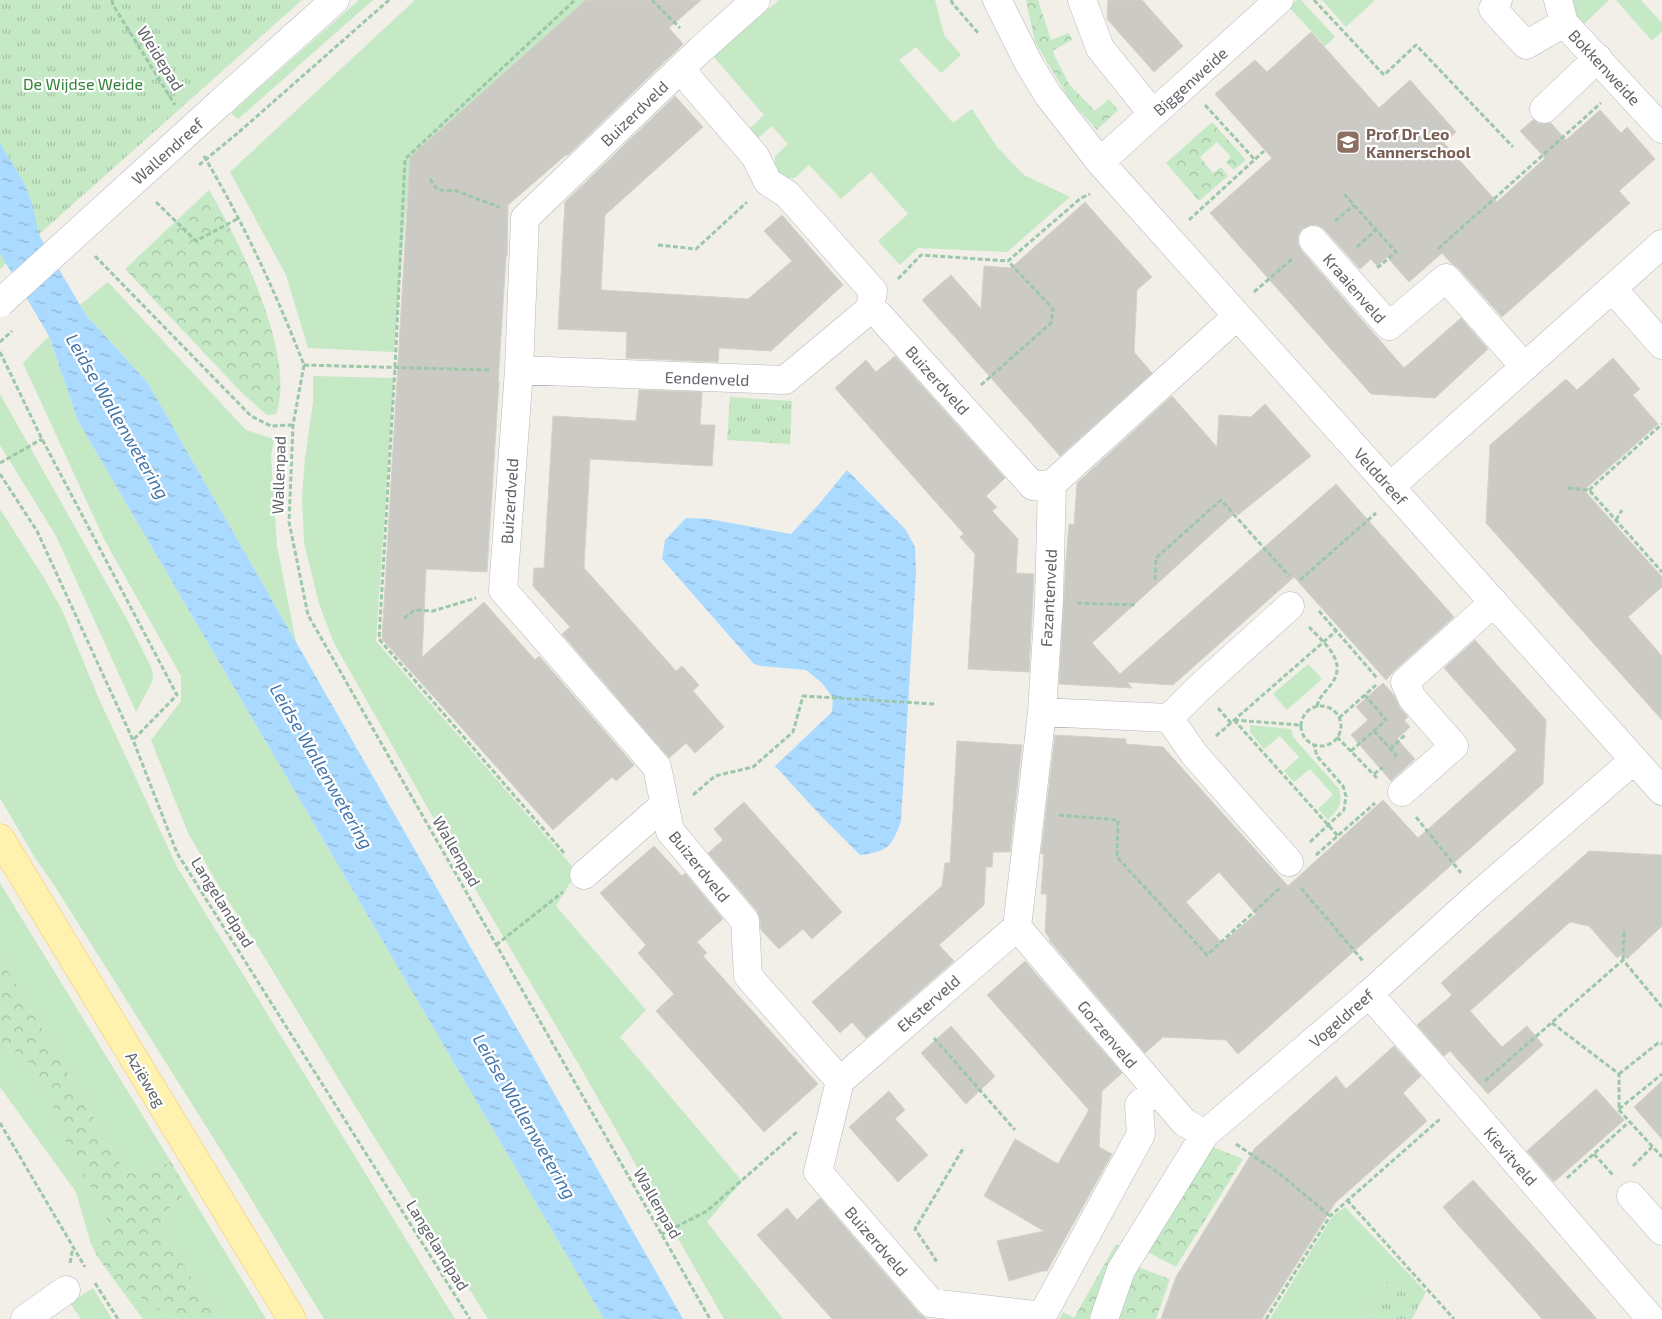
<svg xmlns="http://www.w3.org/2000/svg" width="1662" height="1319" font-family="'Exo 2',sans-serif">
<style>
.green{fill:#c5e8c5}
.forest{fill:url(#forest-crowns)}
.park{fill:url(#park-tufts)}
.water{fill:url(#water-ripples)}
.building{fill:#cccac5;stroke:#d6d1c6;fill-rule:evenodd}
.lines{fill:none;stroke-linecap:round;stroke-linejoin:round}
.minor-casing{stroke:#b5b8bc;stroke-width:29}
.major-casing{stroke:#f2c960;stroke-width:29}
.path{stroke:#9cc7a9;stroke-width:3;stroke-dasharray:5 2.5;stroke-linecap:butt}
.minor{stroke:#fff;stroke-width:28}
.major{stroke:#fff2af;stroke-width:28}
.minor-bridge-casing{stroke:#b5b8bc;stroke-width:29;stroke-linecap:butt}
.path-bridge{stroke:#9cc7a9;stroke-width:3;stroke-dasharray:5 2.5;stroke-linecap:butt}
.minor-bridge{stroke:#fff;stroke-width:28}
.labels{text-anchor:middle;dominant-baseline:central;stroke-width:4.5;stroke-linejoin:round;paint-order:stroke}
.street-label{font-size:16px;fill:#5f6368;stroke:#fff}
.park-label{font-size:16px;fill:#348238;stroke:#fff}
.education-label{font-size:16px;font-weight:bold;fill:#785e54;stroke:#fff;text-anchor:start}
.water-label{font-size:18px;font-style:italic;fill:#4174aa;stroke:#fff}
</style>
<defs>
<pattern id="forest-crowns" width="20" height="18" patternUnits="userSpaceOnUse" patternTransform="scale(1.25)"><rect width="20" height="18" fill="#c5e8c5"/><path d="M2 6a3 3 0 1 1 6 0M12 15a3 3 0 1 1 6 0" fill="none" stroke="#a3c0a4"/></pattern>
<pattern id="park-tufts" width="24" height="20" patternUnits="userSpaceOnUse" patternTransform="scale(1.25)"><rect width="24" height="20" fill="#c5e8c5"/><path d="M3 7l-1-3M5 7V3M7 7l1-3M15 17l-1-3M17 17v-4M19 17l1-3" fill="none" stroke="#a3c0a4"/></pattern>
<pattern id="water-ripples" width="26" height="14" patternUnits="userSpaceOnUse" patternTransform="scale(1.25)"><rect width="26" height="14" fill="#aadaff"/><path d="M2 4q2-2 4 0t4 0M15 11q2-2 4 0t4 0" fill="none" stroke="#8eb4d2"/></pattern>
</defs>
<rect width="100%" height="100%" fill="#f1efe8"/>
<path class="green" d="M359,0H373L238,119L231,113Z
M415,0H587L410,160L394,352L308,348L286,275L230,172Z
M779,0H935L944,35L961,55L941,73L916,47L899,60L953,123L972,109L997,147L1024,175L1070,197L1007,252L918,248L900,265L878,241L908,214L871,172L841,199L809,165L795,178H782L775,169V156L788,144L772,126L758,138L750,128L764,115L713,56Z
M1297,0H1301L1335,37L1325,46L1289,7Z
M1322,0H1375L1346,27Z
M1570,0H1609L1583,25L1574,24Z
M1616,0H1641L1662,23V31L1652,41Z
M108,282L246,430L274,439L271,456L277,546L296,642L148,383L86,315L80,305Z
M49,336L78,421L604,1319H488L355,1106L260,950L220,888L188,833L151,740L181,701V676L104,539L23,363Z
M313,376L394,378L376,641L577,872L556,906L646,1010L620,1037L742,1181L707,1222L783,1319H724L579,1065L434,819L334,643L319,604L304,543L302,497L305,458L313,403Z
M0,394L129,623L152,669L153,680L136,712L56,536L0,445Z
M0,509L44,578L62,610L99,699L177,867L455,1319H324L236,1174L54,885L34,856L0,798Z
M1308,664L1322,679L1287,710L1273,694Z
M1250,725L1291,729L1293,737L1339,789C1343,805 1339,808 1328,820L1318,809L1333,795L1310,769L1294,782L1284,771L1299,757L1280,736L1264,749L1250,732Z
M0,883L171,1162L142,1174L126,1173L0,957Z
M0,1040L32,1065L52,1105L69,1151L105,1212L108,1228L98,1240L91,1244L76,1192L0,1087Z
M188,1191L266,1319H218L161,1229L165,1212Z
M1345,1207L1426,1292L1421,1302L1386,1282L1368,1314L1377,1319H1270L1332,1217Z
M93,1288L112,1319H81L70,1303Z
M120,1288L131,1290L172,1319H143Z"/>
<path class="forest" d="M1026,0H1038L1051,40L1069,33L1072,40L1052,51L1069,84L1095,111L1109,99L1118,110L1097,130L1070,100L1035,42Z
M1212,122L1246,160L1234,170L1226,162L1231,157L1217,142L1200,157L1213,173L1221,167L1228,176L1199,201L1166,163Z
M209,190C239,240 297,357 276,414L267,415L242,393L125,269Z
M0,957L126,1173L142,1174L171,1162L188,1191L165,1212L161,1229L218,1319H172L131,1291L120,1288L99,1259L91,1244L98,1240L108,1228L105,1212L69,1151L52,1105L32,1065L0,1040Z
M1208,1145L1243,1159L1176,1267L1142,1249Z
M1116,1244L1123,1248L1091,1319H1059L1063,1312L1074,1318Z
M1135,1266L1170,1279L1156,1319H1117Z"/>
<path class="park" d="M0,0H302L0,269Z
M730,397L792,401L790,444L727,440Z
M1386,1282L1421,1302L1412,1319H1377L1368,1314Z"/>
<path class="water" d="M0,143L24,183L32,203L39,235L80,305L86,315L148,383L683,1319H604L78,421L49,336L0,253Z
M847,470L906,530L915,547L916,572L901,821C892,847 887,852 860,855L823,818L775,766L832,712L833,698L822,683L806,670L761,666L754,664L662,559L665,540L686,518L709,519L791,534L819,504Z"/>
<path class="building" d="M586,0H701L669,28L683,44L567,156V154L508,205L507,256H506L498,383L499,382L487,572L426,569L422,657L484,602L535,660L539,656L634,765L616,781L612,777L553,830L382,639L410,157Z
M1108,0H1142L1183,46L1154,72L1107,19Z
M1311,32L1379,108L1410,80L1456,132L1444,143L1497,202L1545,158L1520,131L1533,120L1540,124L1551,123L1566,140L1600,110L1621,133L1627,127L1655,159L1619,191L1630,203L1502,317L1458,268L1451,263L1442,253L1409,282L1387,257L1377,266L1371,259L1360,269L1324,229L1317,225H1310L1302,229L1298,236V243L1301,250L1404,368L1461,318L1488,349L1435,398L1371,394L1210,213L1272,158L1215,94L1255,60L1267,72Z
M675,96L703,127L605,215L601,290L748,299L792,261L764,231L782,215L843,285L771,351L719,348L718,362L626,358L627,332L558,329L565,202Z
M1085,202L1152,277L1137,290L1134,352L1152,373L1060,456L922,300L951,275L981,309L984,266L1011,268Z
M895,356L1005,478L986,496L997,507L992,511L1018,539L1016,573L1034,574L1029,672L968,669L975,554L960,537L964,534L835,388L866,360L876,372Z
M1613,358L1640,389L1633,395L1658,424L1584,490L1662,577V587L1628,617L1662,656V720L1486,523L1490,445L1566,379L1577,390Z
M639,390L702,392L700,425H715L712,466L590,459L584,568L676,671L682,666L699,685L693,691L724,727L695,753L686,743L669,758L562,634L570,627L533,586L534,568H544L553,416L636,421Z
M1172,396L1217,447L1219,415L1251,417L1265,404L1311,456L1238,515L1236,512L1092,643L1120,674L1336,484L1454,617L1395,670L1386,680L1294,577L1173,685L1127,682L1132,688L1059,684L1066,561L1069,524L1074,525L1077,483Z
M1475,640L1546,720L1543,784L1238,1054L1226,1040L1163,1037L1145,1053L1049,940L1050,939L1045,932L1047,894H1041L1044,854H1041L1055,735L1126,739V744L1163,747L1288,886L1383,800L1418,838L1517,750L1444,668ZM1219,872L1256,914L1222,943L1186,902Z
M1383,683L1394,695L1400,708L1408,717L1404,720L1410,727L1397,739L1415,759L1391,781L1351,735L1368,720L1356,707Z
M957,741L1022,745L1010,852H993L992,867H986L984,905L939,945L954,961L866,1038L852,1022L840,1033L812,1002L942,886L945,863H950Z
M744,802L842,912L812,939L803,929L779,949L761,930L760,920L757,911L708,853L723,840L714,829Z
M654,846L682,876L685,873L723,919L697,942L707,953L703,956L818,1084L764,1132L656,1011L674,994L638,953L646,945L600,893Z
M1589,851L1662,855V926L1627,959L1622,954L1617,958L1589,926L1570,922L1470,1011L1502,1047L1527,1026L1543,1045L1488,1094L1450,1051L1444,1056L1417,1025L1452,995L1441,983Z
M1025,961L1122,1073L1102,1091L1099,1147L1112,1154L1047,1271H1042L1009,1281L997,1241L1044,1231L984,1196L1015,1139L1058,1164L1089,1110L987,995Z
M951,1026L995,1076L966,1104L921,1053Z
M1394,1046L1421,1076L1403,1093L1427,1121L1335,1203L1262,1319H1161L1176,1277L1255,1148L1336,1076L1346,1089Z
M1662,1081V1139L1634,1107Z
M1596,1089L1624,1120L1554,1182L1527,1151Z
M889,1091L905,1110L895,1119L928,1155L898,1182L849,1127Z
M1473,1180L1539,1253L1597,1319H1542L1459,1226L1443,1207Z
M820,1198L919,1313L927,1319H832L757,1235L787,1208L797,1220Z"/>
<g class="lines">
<g class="minor-casing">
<path id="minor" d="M756,0L700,50L525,218L519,370L503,590L657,767L670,831L745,921L748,976L840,1081L818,1172L931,1303L1042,1316L1141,1134L1139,1105L1155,1090
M997,0L1029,64L1048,95L1100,162L1662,791
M1082,0L1100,48L1153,114
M1498,0L1493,9L1526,45L1564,23
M1558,0L1564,23L1662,129
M680,69L755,156L768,182L787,194L873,291L870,309L879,315L1033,486L1052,484L1237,316
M220,103L335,0
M1544,109L1598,58
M1100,162L1279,0
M1313,240L1389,326L1446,278L1524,366
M1613,289L1662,345
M519,370L785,380L870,309
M1390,487L1662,244
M1042,712L1169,718L1194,754L1289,862
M1169,718L1199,688L1290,606
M1402,792L1454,746L1412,698L1405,682L1494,602
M584,875L664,805
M1017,927L1042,712L1049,601L1052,484
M1017,927L1184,1122L1205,1134
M1369,994L1467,1105L1651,1319
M840,1081L1017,927
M1631,1196L1662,1231
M25,1319L66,1290
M1104,1319L1121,1270L1205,1134L1369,994L1478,895L1634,760"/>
</g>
<g class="major-casing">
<path id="major" d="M0,838L292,1319"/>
</g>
<path class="path" d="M112,0L113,5L175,105
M652,0L680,28
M951,0L953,4L979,34
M1314,0L1384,75L1416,45L1513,147
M1205,105L1255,160
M239,132L389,0
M204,156C244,224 276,293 304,365
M430,179L438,190L457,191L499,207
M1344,194L1396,252L1376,269
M156,202L196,241L239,218
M1189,220L1264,151
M1335,221L1354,205
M658,245L696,249L747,202
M1357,247L1376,230
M1438,249L1601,103
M95,256L251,416L271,426L293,425
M898,279L921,255L1008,261L1081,198L1090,194
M1254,292L1293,258
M0,342L12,331
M0,352L42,439L177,695L133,740
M304,365L293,425L289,522L308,615L710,1319
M304,365L491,370
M981,385L1051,323L1053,309L1008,261
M0,463L42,439
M0,474L37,531L133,740L177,853L470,1319
M1568,488L1589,490L1662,572
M1589,490L1662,424
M1616,520L1622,510
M1155,580L1156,558L1221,500L1289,576
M1300,580L1376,513
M1077,603L1135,605
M1319,611L1377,678
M404,618L415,610L433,611L476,598
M1309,627C1323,642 1348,661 1332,683C1326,692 1320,695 1317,706
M1301 726a20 20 0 1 1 40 0a20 20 0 1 1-40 0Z
M1218,708L1231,723
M1339,718L1376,685
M1234,720L1338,836
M1234,720L1300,725
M1374,731L1396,755L1393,758
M1216,736L1336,631
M1337,737L1377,778
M1390,749L1406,734
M1351,751L1386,720L1365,695
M1374,774L1383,767
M693,795L715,776L753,767L793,732L803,696L935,704
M1059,815L1118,820L1117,857L1207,955L1280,888
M1416,817L1461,873
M1310,842L1344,810L1346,796L1343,786L1317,756L1314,745
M564,853L379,639L395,367L405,159L575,0
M1316,855L1375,803
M1301,888L1363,961
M496,945L563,892
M1623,960L1624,929
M1552,1023L1619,1074V1110L1662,1157
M934,1038L1015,1130
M1619,1074L1658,1043L1662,1044
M1485,1081L1623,960L1662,1007
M1619,1109L1662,1074
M0,1123L85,1267
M1236,1144L1280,1174L1330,1216
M1594,1154L1613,1175
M1633,1166L1652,1147
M1567,1178L1629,1122
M1347,1200L1454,1319
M662,1234L707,1211L798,1131
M934,1261L936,1260L915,1229L964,1147
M70,1263L73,1247
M95,1283L118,1319
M1266,1319L1330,1216L1440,1119"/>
<use href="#minor" class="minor"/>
<use href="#major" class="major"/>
<g class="minor-bridge-casing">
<path id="minor-bridge" d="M0,303L220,103"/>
</g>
<path class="path-bridge" d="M199,165L239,132"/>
<use href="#minor-bridge" class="minor-bridge"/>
</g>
<defs>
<g id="school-square" transform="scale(1.25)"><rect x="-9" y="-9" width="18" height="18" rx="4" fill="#8d6e63" stroke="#fff"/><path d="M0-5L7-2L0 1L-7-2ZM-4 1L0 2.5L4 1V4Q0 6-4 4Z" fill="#fff"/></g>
</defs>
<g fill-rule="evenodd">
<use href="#school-square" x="1348" y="142"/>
</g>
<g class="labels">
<g class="street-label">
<text transform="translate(161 58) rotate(58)">Weidepad</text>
<text transform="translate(1605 67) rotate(47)">Bokkenweide</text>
<text transform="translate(1190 81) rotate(-42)">Biggenweide</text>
<text transform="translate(634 113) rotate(-44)">Buizerdveld</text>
<text transform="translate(167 151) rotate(-42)">Wallendreef</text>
<text transform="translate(1355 288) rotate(49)">Kraaienveld</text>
<text transform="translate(707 378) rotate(2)">Eendenveld</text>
<text transform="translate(938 380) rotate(48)">Buizerdveld</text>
<text transform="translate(278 475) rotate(-88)">Wallenpad</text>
<text transform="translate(1381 476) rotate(48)">Velddreef</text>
<text transform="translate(509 501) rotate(-86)">Buizerdveld</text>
<text transform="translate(1048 598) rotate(-87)">Fazantenveld</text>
<text transform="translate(457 851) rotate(60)">Wallenpad</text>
<text transform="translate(700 866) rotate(51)">Buizerdveld</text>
<text transform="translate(223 902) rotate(58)">Langelandpad</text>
<text transform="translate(928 1003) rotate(-41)">Eksterveld</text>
<text transform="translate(1341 1018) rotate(-41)">Vogeldreef</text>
<text transform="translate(1108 1034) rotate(50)">Gorzenveld</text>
<text transform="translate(146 1079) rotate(59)">Aziëweg</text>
<text transform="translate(1511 1156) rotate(49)">Kievitveld</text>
<text transform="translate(658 1203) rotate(60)">Wallenpad</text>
<text transform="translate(877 1241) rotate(49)">Buizerdveld</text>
<text transform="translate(438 1245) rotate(58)">Langelandpad</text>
</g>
<g class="park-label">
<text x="83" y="83">De Wijdse Weide</text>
</g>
<g class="education-label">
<text x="1366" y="133">Prof Dr Leo<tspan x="1366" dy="18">Kannerschool</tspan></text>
</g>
<g class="water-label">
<text transform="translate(118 416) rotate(60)">Leidse Wallenwetering</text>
<text transform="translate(322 766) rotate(60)">Leidse Wallenwetering</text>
<text transform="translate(525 1116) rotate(60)">Leidse Wallenwetering</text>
</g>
</g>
</svg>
